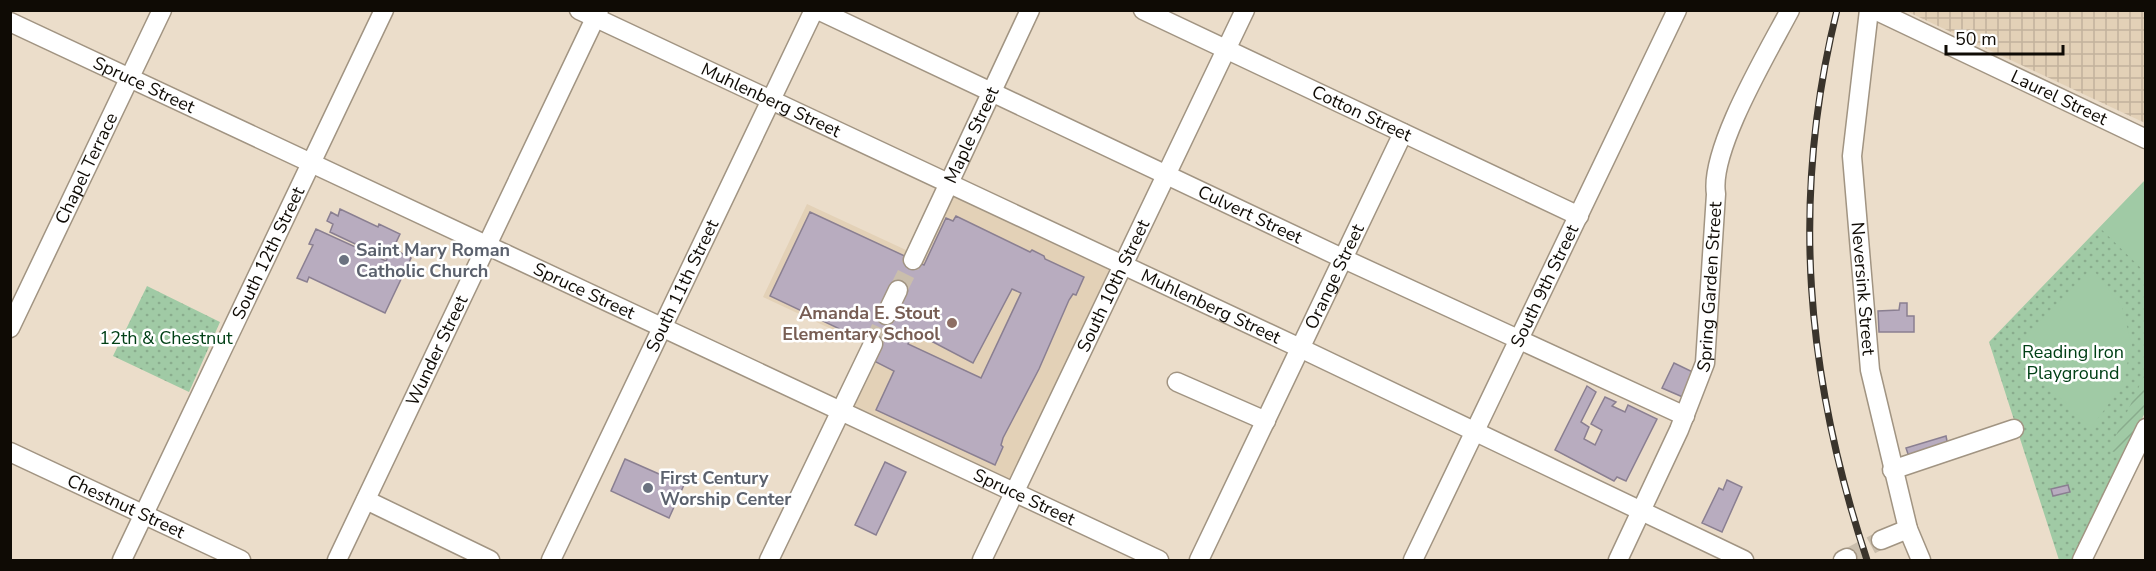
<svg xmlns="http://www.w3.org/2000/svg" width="2156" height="571" font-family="'Nunito Sans',sans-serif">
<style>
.built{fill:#e3d1b7}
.industrial{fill:url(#industrial-grid)}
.grass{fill:url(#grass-dots)}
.garden{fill:url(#garden-furrows)}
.pitch{fill:#a0caa5}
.building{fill:#b8acbf;stroke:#8a7f91;stroke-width:1.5;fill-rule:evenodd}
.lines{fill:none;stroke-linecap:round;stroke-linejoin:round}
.minor-tunnel{stroke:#cabeac;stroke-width:18;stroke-dasharray:18 9;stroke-linecap:butt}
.minor-casing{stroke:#a19482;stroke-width:21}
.minor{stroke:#fff;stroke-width:18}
.rail-casing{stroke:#3a342c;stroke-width:7}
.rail{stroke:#fff;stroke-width:4.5;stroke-dasharray:14;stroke-linecap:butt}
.worship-dot{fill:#6b7280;stroke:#fff;stroke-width:2}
.education-dot{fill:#8d6e63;stroke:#fff;stroke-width:2}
.labels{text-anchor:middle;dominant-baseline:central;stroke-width:5;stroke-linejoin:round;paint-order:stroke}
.street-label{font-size:18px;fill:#0f0b05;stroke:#fff}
.worship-label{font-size:18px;font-weight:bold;fill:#5b616d;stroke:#fff;text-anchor:start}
.education-label{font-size:18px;font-weight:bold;fill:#785e54;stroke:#fff;text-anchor:end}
.park-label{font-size:18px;fill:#014016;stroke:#fff}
</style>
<defs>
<pattern id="industrial-grid" width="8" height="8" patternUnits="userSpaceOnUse" patternTransform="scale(1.5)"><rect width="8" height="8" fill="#e3d1b7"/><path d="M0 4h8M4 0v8" fill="none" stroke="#c2b29c"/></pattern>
<pattern id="grass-dots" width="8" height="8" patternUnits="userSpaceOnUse" patternTransform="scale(1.5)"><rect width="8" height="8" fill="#a0caa5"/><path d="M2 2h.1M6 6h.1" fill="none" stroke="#89ac8d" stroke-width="1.8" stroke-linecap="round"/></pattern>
<pattern id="garden-furrows" width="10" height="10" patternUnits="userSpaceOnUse" patternTransform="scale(1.5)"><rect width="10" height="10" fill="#a0caa5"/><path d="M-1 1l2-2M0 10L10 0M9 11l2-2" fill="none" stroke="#89ac8d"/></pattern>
</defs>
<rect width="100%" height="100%" fill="#ebddca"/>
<path class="built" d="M950,195L1109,270L1007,489L845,413L874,349L763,297L807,204L921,257Z"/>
<path class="industrial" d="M1906,11H2145V123Z"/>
<path class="grass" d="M2145,180V412L2074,560H2059L1989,342Z
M147,286L220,322L189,392L113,356Z"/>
<path class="garden" d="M2145,374V412L2124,456L2109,450Z"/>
<path class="pitch" d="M2145,181V272L2100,228Z
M2092,268L2122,307L2132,346L2121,387L2091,428L2011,350Z"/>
<path class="building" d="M340,209L378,227L379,224L400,234L393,249L411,258L385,313L309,277L307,282L297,278L313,245L309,244L316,229L386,261L387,259L330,232L333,224L327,221L331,212L338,216Z
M810,212L924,265L946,218L953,221L956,216L1030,252L1032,250L1044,256L1045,259L1084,277L1076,295L1073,294L1069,300L1039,369L1003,438L1001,445L1003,447L995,465L876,410L894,371L874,361L880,348L770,296ZM890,288L906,292L894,319L878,311ZM1012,289L1021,293L981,378L908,344L914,332L973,363Z
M1900,303H1907V316H1914V332H1879L1878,311L1899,310Z
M1674,363L1697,374L1685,398L1662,388Z
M1587,386L1596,392L1581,422L1589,427L1584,439L1595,445L1602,430L1591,424L1605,397L1616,402L1612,406L1625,412L1628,405L1657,419L1626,481L1617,477L1614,481L1555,450Z
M1946,436L1948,446L1909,457L1906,448Z
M625,459L684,485L669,518L611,491Z
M885,462L906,472L876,535L855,525Z
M1727,480L1742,487L1722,532L1702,523L1719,488L1723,490Z
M2068,485L2070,492L2053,496L2051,489Z"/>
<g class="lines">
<path class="minor-tunnel" d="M898,290L913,260
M873,344L886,315
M1847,558L1881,540"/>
<g class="minor-casing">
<g id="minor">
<path id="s1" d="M579,10L1300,348L1744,560"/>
<path id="s2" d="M818,10L1342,258L1685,416"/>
<path id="s3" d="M1143,10L1579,216"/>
<path id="s4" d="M1869,10L1852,156L1870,370L1908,529L1921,560"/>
<path id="s5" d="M1875,10L2146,139"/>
<path id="s6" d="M10,22L1159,560"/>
<path id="s7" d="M913,260L1030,10"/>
<path d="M886,315L898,290"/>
<path id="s8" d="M10,328L162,10"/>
<path d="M1177,382L1266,421"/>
<path id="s9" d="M10,452L241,560"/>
<path d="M1892,470L2014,429"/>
<path d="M366,500L490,560"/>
<path d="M1881,540L1908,529"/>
<path id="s10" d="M122,560L384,10"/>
<path id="s11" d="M337,560L599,10"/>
<path id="s12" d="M551,560L814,10"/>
<path d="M769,560L873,344"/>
<path id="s13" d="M982,560L1245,10"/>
<path id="s14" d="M1199,560L1403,133"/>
<path id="s15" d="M1413,560L1677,10"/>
<path id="s16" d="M1618,560L1679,430L1705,363L1716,194C1709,150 1768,52 1790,10"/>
<path d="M1843,560L1847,558"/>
<path d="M2082,560L2146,428"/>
</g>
</g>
<use href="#minor" class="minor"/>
<g class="rail-casing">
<path id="rail" d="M1837,10C1790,200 1806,376 1867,560"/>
</g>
<use href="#rail" class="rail"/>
</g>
<g class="worship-dot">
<circle cx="344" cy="260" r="6"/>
<circle cx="648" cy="488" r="6"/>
</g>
<circle class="education-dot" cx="952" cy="323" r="6"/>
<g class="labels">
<g class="street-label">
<text stroke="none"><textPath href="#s6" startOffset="148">Spruce Street</textPath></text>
<text stroke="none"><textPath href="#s5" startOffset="204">Laurel Street</textPath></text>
<text stroke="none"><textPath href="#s1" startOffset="212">Muhlenberg Street</textPath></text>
<text stroke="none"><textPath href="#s3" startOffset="242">Cotton Street</textPath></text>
<text stroke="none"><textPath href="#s7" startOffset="138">Maple Street</textPath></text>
<text stroke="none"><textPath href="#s8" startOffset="177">Chapel Terrace</textPath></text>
<text stroke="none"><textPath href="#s2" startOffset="478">Culvert Street</textPath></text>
<text stroke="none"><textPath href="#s10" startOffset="340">South 12th Street</textPath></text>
<text stroke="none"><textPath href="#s14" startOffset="314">Orange Street</textPath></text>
<text stroke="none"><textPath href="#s12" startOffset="304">South 11th Street</textPath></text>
<text stroke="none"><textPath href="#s13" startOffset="304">South 10th Street</textPath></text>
<text stroke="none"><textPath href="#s15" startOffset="304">South 9th Street</textPath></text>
<text stroke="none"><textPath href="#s16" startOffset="292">Spring Garden Street</textPath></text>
<text stroke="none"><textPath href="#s4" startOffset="280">Neversink Street</textPath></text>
<text stroke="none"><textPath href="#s6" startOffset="634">Spruce Street</textPath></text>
<text stroke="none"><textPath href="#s1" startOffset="698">Muhlenberg Street</textPath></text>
<text stroke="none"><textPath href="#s11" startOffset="232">Wunder Street</textPath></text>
<text stroke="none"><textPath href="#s6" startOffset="1120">Spruce Street</textPath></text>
<text stroke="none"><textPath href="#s9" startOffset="128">Chestnut Street</textPath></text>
</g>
<g class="worship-label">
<text x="356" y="250">Saint Mary Roman<tspan x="356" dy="21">Catholic Church</tspan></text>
<text x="660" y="478">First Century<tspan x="660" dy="21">Worship Center</tspan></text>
</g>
<g class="education-label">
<text x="940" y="313">Amanda E. Stout<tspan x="940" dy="21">Elementary School</tspan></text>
</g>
<g class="park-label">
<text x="166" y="338">12th &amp; Chestnut</text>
<text x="2073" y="352">Reading Iron<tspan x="2073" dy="21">Playground</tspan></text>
</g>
</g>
<rect width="2156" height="571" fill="none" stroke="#0f0b05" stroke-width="24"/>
<path d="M1946 45v9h117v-9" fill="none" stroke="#0f0b05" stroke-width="3"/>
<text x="1955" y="45" font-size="18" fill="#0f0b05" stroke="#ffffff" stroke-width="4.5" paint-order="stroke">50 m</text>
</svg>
